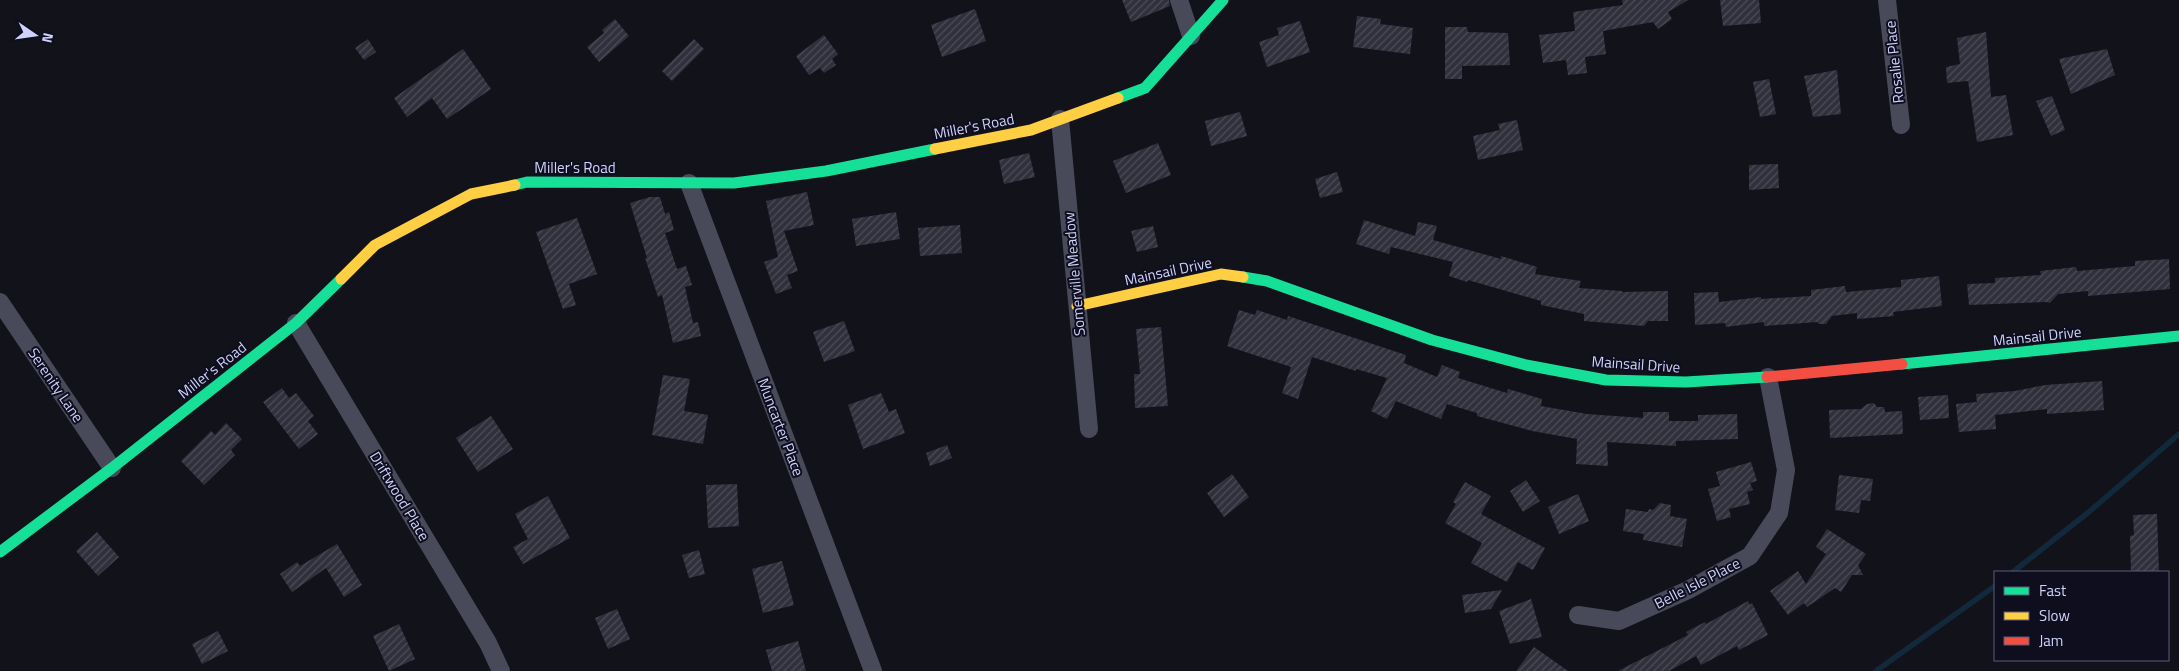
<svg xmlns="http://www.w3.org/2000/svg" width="2179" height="671" font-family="'Titillium Web',sans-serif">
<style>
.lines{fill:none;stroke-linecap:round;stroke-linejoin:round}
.stream{stroke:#11293b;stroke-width:5.5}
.building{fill:url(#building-hatch)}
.street{stroke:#484a5a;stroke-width:18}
.fast{stroke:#16e098;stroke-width:11}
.slow{stroke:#ffcf43;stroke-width:11}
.jam{stroke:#f24e42;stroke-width:11}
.labels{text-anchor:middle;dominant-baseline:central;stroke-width:4;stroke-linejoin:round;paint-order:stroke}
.street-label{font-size:15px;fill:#cfd2fa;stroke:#0e0e1e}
</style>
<defs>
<pattern id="building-hatch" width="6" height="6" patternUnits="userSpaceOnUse" patternTransform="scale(1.25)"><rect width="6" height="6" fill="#30303c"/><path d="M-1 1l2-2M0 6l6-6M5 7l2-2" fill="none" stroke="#4d4d59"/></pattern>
</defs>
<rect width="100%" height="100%" fill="#12121a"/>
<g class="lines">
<path class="stream" d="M2013,572L2090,511L2179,434
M1876,671L1995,586"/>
</g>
<path class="building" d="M1122,0H1169L1170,6L1131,22Z
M1622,0H1688L1668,12L1672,19L1658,29L1653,22L1603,31L1606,54L1585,57L1587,73L1568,75L1566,60L1543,63L1539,35L1575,31L1573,12L1623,5Z
M1720,0H1759L1761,23L1723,26Z
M975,9L986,41L942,57L931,25Z
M1357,16L1381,19L1380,24L1413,28L1410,54L1353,47Z
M615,19L629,36L599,62L587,47L604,33L602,30Z
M1300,21L1310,52L1267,67L1259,42L1279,35L1277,28Z
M1445,27H1467L1468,32L1508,33L1510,65L1462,66V79H1445Z
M1986,32L1991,97L2006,95L2013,135L1977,142L1968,81L1947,83L1946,67L1960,64L1957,38Z
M824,35L838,54L832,59L836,65L824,73L820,68L809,75L796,56Z
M368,39L376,52L364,60L355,48Z
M694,39L704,49L672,81L662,71Z
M463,49L491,89L447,119L432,98L407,117L394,98Z
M2107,49L2115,75L2071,94L2059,59Z
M1837,70L1841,114L1813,117L1804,76Z
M1769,79L1776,114L1760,117L1753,82Z
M2052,96L2065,130L2051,136L2036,101Z
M1240,112L1247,136L1211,146L1205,121Z
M1517,120L1523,150L1478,160L1473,136L1500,130L1498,124Z
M1158,143L1171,175L1126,193L1113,161Z
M1029,153L1035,177L1004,184L999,160Z
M1778,164L1779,188L1749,190V165Z
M1337,172L1343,192L1320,198L1315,179Z
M807,192L814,225L784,231L798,271L787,275L792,288L776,294L764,262L778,257L766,201Z
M650,197H660L665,214L669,212L674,230L665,233L677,269L686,266L692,285L685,287L693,323L698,322L701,336L673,343L662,295L658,297L645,258H647L630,203Z
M896,212L900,239L856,246L852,219Z
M577,218L597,274L569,284L576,305L563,309L536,232Z
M1364,220L1415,236L1418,222L1437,226L1433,240L1501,259V256L1537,267L1535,274L1581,281L1579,288L1622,291V292L1668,291V321H1648L1644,326L1584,321V314L1541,305V301L1468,280L1467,282L1449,276L1453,262L1391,247L1389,254L1356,244Z
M960,225L962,253L920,256L918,228Z
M1153,226L1158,247L1137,252L1131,231Z
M2169,259L2170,289L2088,296V291L2058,294L2050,303L2046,302L1969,305L1967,284L1995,283V278L2041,275L2040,271L2076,267L2077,271L2135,266V261Z
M1939,276L1942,306L1893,312L1894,316L1857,319V313L1832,316L1826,324H1819L1817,322L1764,326V322L1726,327L1725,323L1695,325L1694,293L1718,292L1719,302L1761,297V299L1811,296V290L1845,286L1846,292L1901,287V280Z
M1239,310L1255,315L1257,310L1287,320L1288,316L1406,355L1404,363L1437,377L1442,365L1460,372L1458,378L1507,393L1508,389L1542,399L1541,406L1587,414L1643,418V412H1669V421H1698V415L1737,414L1738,439L1676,441V446L1607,442L1608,466L1576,464L1577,439L1532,431L1477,416V413L1447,404L1441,419L1396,401L1387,419L1371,411L1387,378L1356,369V371L1312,357L1298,399L1282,393L1291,367L1227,346Z
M844,321L855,351L824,362L813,332Z
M1161,327L1168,406L1135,408L1134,374H1140L1136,329Z
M663,375L690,379L684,411L708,415L703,444L652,435Z
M2102,381L2104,410L2047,414V409L1995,415L1996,429L1959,432L1956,404L1977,402L1976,394L2015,391L2045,385Z
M282,388L289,398L296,393L314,416L308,421L318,434L299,449L263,402Z
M881,393L889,412L896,409L905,433L863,449L848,405Z
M1948,395L1949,418L1920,420L1918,397Z
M1874,403L1877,407H1884L1885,412L1902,411L1903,434L1830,438L1829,410L1861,409L1867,404Z
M491,416L513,449L478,472L456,438Z
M226,423L242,439L231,450L235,455L204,485L181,461L211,431L215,435Z
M947,445L952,458L930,466L926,453Z
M1751,462L1757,481L1750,483L1753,490L1747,492L1750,504L1729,509L1731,517L1717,521L1708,489L1720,486L1716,472Z
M1232,474L1249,497L1224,517L1207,493Z
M1839,475L1873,479L1870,501L1861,500L1859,513L1835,510Z
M1526,480L1540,501L1523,512L1510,491Z
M1465,482L1491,496L1481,514L1545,548L1533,570L1518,562L1507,582L1471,563L1482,543L1445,523L1456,504L1453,502Z
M737,484L739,526L708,528L706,485Z
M1578,494L1589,521L1559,534L1548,507Z
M548,496L570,538L523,564L513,547L528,539L515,514Z
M1660,503L1671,505L1670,516L1687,519L1682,547L1643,540L1644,534L1623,531L1626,509L1648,512L1649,509L1653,510Z
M2157,514L2159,572H2131L2130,536L2134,535L2133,515Z
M1827,529L1866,554L1858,565L1863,575H1852L1841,592L1835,588L1807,607L1804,603L1788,615L1770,591L1798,571L1806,584L1826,554L1816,547Z
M97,532L119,557L98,576L76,551Z
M337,544L362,585L344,597L326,568L292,592L280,574L297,562L300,566Z
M699,550L705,574L689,578L682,555Z
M782,561L794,605L763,613L752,569Z
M1502,590L1491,609L1465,613L1462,595Z
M1531,599L1542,637L1510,644L1499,611Z
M1748,601L1750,605L1752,603L1768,635L1739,650L1737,646L1701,665L1696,656L1669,671H1618L1688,635L1686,632L1705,622L1706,624Z
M617,609L630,639L608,649L595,618Z
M399,624L415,659L389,671L373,636Z
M218,631L228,651L202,664L192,644Z
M798,641L806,671H772L766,650Z
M1534,647L1568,671H1516Z"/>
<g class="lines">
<path class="street" d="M1179,0L1191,36
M1887,0L1901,125
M1060,119L1089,429
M689,183L873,671
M0,302L112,468
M296,323L488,643L501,671
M1578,615L1619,621L1688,590L1750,556L1779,513L1786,470L1768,377"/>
<path class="fast" d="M1118,98L1145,88L1223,0
M515,185L527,182L734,183L826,171L935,149
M1243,277L1267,281L1432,340L1526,365L1606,380L1686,382L1767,377
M1902,364L2179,336
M0,552L112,468L296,323L341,279"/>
<path class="slow" d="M935,149L1031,130L1118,98
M341,279L375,245L471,194L515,185
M1077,306L1221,274L1243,277"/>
<path class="jam" d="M1767,377L1902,364"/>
</g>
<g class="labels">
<g class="street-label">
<text transform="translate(1894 62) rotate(-96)">Rosalie Place</text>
<text transform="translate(974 126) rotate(-11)">Miller's Road</text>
<text x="575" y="167">Miller's Road</text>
<text transform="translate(1168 271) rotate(-12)">Mainsail Drive</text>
<text transform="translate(1074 274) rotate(-95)">Somerville Meadow</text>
<text transform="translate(2037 336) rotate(-6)">Mainsail Drive</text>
<text transform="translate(1636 364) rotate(4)">Mainsail Drive</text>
<text transform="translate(212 370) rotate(-38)">Miller's Road</text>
<text transform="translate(56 385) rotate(56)">Serenity Lane</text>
<text transform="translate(781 427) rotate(69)">Muncarter Place</text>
<text transform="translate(400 496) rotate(59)">Driftwood Place</text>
<text transform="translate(1697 583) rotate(-27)">Belle Isle Place</text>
</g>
</g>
<rect x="1994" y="571" width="175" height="90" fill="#0e0e1e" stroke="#5b5c76"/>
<rect x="2004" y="587" width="25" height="8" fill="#16e098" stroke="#5b5c76"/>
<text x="2039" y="596" font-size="15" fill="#cfd2fa">Fast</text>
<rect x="2004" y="612" width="25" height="8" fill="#ffcf43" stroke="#5b5c76"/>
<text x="2039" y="621" font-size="15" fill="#cfd2fa">Slow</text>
<rect x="2004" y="637" width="25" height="8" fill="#f24e42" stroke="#5b5c76"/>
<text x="2039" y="646" font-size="15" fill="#cfd2fa">Jam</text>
<g transform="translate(35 35) rotate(103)" stroke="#0e0e1e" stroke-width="4" paint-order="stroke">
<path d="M0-4L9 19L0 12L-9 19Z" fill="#cfd2fa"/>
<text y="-8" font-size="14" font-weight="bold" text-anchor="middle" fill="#cfd2fa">N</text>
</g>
</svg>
